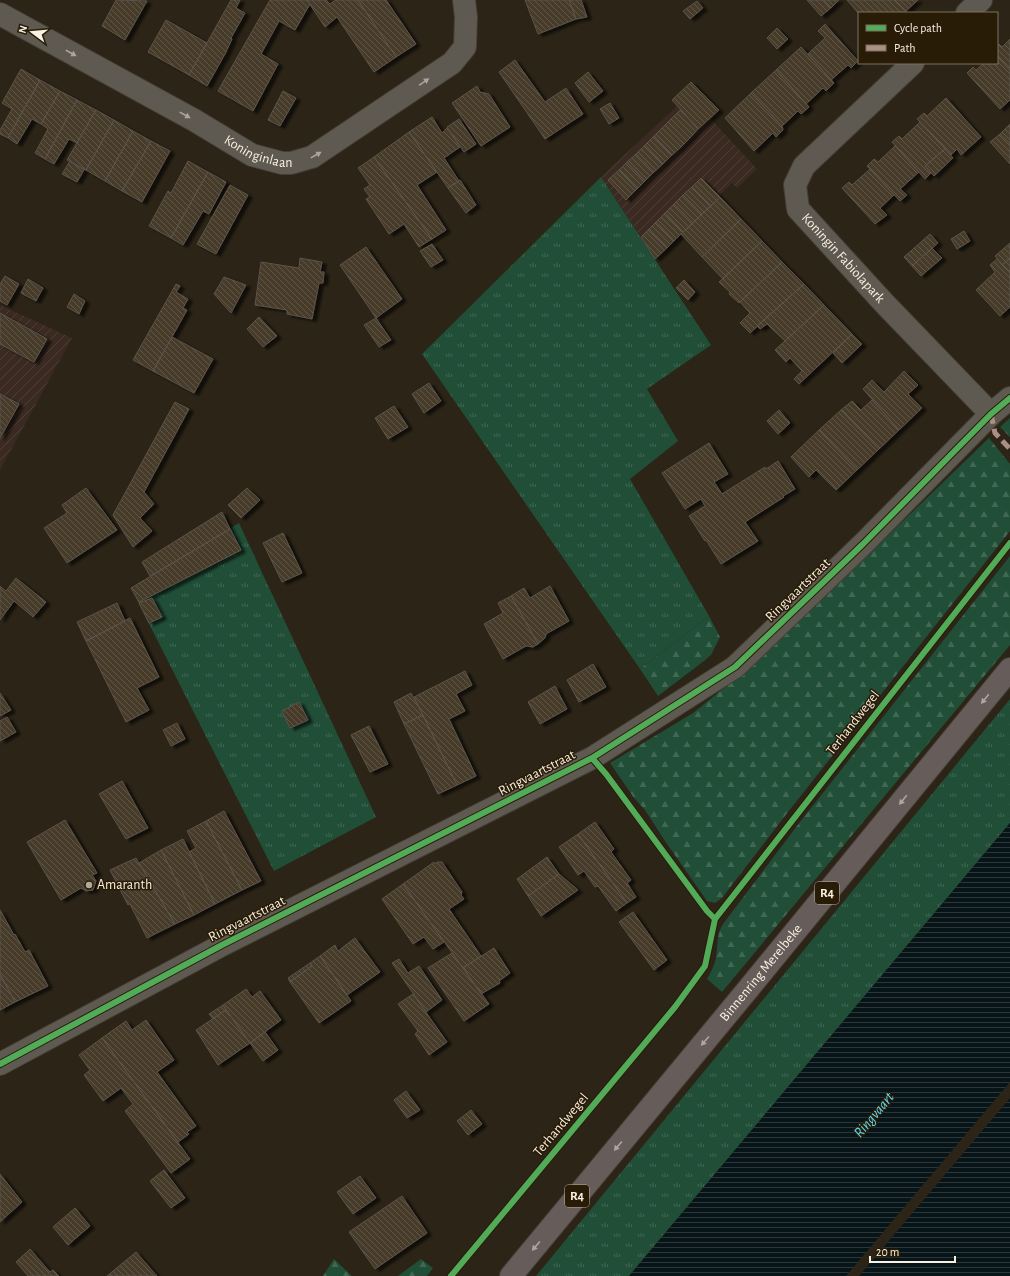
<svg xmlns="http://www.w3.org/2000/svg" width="1010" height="1276" font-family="'Alegreya Sans',sans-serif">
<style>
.industrial{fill:url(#industrial-furrows)}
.grass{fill:url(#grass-tufts)}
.forest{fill:url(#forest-firs)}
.water{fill:url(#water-rules)}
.building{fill:url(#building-back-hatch);stroke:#5b534a;filter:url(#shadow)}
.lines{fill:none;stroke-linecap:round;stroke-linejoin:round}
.minor-casing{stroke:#453e35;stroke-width:24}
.trunk-casing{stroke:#453e35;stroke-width:24}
.minor{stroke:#5f5a51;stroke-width:22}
.trunk{stroke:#665c5a;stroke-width:22}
.quiet{stroke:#ac8f84;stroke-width:5;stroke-dasharray:10 5;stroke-linecap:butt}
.cycleway-casing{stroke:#291c06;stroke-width:8}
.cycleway{stroke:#51ab58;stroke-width:6}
.oneway{fill:#aca59a}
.oneway2{fill:#b0a69e}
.poi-dot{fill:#b1a99b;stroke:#291c06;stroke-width:1.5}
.labels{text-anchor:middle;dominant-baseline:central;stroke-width:3;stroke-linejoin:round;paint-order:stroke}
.shield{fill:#291c06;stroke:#bbb0a0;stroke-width:1}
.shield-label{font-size:13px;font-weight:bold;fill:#f9f0e2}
.street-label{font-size:14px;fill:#f9f0e2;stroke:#291c06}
.poi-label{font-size:14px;fill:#f9f0e2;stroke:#291c06;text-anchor:start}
.water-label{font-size:15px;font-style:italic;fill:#5cdafb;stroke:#291c06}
</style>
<defs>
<pattern id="industrial-furrows" width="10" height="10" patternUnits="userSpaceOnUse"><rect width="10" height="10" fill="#3a2a21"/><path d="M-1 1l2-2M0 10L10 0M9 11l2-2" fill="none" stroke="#4e3f36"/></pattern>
<pattern id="grass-tufts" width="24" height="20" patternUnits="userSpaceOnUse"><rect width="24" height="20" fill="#204e37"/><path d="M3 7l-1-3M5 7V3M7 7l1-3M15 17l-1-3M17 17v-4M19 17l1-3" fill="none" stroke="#416854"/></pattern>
<pattern id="forest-firs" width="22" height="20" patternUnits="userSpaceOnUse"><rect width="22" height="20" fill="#204e37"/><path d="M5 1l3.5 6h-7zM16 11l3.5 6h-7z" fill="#416854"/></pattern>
<pattern id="water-rules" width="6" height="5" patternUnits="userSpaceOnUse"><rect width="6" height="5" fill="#081518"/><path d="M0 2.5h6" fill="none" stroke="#2d3739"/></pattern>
<pattern id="building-back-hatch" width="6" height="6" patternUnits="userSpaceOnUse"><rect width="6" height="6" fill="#473a2b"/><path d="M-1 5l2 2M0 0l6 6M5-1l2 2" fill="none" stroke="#625749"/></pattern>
<filter id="shadow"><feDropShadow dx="4.5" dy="2.5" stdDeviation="1" flood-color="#0009"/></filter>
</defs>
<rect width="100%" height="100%" fill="#2b2417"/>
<path class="industrial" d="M691,82L719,110L710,118L757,169L737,188L732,183L655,259L601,177L677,106Z
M0,305L72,338L0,470Z"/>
<path class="grass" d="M601,177L711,345L647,389L678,441L630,479L709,616L640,669L422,354Z
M239,523L376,817L274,871L131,588Z
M1010,699V823L629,1276H536Z"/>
<path class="forest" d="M1010,418V437L1000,427Z
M989,438L1010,464V531L788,812L722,898L715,903L707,901L665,841L645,810L634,798L610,763L693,713L740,675L847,575Z
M1010,556V645L722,992L707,979C711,972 714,966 716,958C718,945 716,936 723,924L800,822Z
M709,616L720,637L711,655L704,661L658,696L640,669Z
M334,1259L352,1276H323Z
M421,1259L433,1268L427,1276H398Z"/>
<path class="water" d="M1010,823V1082L846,1276H629Z
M1010,1098V1276H859Z"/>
<path class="building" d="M116,0L147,1L125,40L102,26Z
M231,0H240L236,8L245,13L231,38L232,39L225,54L207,86L189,75Z
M270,0H307L310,4L295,30L279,21L261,54L278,64L253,111L218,91Z
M307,0H326L330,4L336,0H358L396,57L374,72L337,17L325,27Z
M358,0H386L416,44L396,57Z
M525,0H569L576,19L538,34Z
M569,0H581L587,17L576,19Z
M807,0H824L831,8L821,16Z
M824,0H839L831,8Z
M847,0H895L907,13H859V14Z
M895,0H918L906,11Z
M697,1L703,8L690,19L683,11Z
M166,20L207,43L189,75L148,52Z
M825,24L858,61L851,68L848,65L831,80L808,54L825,38L818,31Z
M777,28L788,39L777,49L767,38Z
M1010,39V70L997,56V45L999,44L1002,47Z
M801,47L834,83L826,91L823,88L806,104L776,70Z
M997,56L1010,70V100L1000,109L967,73L973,67L976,70L984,63H997Z
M515,60L545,102L566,88L583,114L545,139L499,72Z
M21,69L40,80L8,138L0,134V130L12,109L2,103Z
M776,70L809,107L801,114L798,111L782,126L751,93Z
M588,72L603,91L589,102L575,83Z
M40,80L60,91L41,124L32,119L17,144L8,138Z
M691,82L719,110L698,129L672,100Z
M477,86L480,92L489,94L510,127L481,146L452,103Z
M60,91L77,100L45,159L35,153L48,129L41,124Z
M283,91L296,98L280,126L268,120Z
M751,93L782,126L783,130L776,137L773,133L754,151L725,118Z
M946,98L981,137L961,155L957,149L951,155L917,119L924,113L927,116Z
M77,100L96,110L77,143L69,139L54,164L45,159Z
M610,103L619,118L609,124L600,109Z
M96,110L114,120L86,170L67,160Z
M681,110L698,129L690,138L671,119Z
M432,117L442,133L447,128L460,147L444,158L459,181L448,188L409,132Z
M459,119L476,144L464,152L447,127Z
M671,119L690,138L681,147L662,128Z
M114,120L133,131L105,181L86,170Z
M920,122L945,149L925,166L931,173L925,179L892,142L899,136L902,139Z
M1010,124V144L1000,134Z
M662,128L681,147L672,155L654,136Z
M133,131L151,141L122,191L105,181Z
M409,132L437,172L417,185L446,230L432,239L374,157Z
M1000,134L1010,144V164L990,142Z
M654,136L672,155L663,164L645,145Z
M151,141L170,151L142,202L122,191Z
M645,145L663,164L654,172L636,154Z
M895,146L919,172L900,189L907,195L900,201L867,166L874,159L878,162Z
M945,149L953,158L934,176L925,166Z
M636,154L654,172L645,181L627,162Z
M374,157L432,239L419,247L404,224L389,234L366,199L370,197L364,189L370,185L358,168Z
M70,161L84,170L77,182L62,174Z
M188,161L208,172L171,238L149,226L168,191L171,193Z
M627,162L645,181L637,189L619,170Z
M870,169L894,195L880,208L887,215L875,224L842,188L849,182L852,185Z
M619,170L637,189L626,200L608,180Z
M208,172L226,182L209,214L203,211L183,245L171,238Z
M701,178L720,197L711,206L692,187Z
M460,180L476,205L466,213L448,188Z
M230,185L248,195L216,254L197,244Z
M692,187L711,206L702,214L683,195Z
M683,195L702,214L693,223L674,204Z
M720,197L741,219L702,257L681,234Z
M674,204L693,223L683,232L665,213Z
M665,213L683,232L674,241L656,222Z
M741,219L762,241L723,279L702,257Z
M656,222L674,241L667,248L648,230Z
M648,230L667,248L655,259L641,237Z
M964,231L970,241L957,249L951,239Z
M930,234L938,243L912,266L904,257Z
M762,241L782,262L739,303L729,294L730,292L719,282Z
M1010,243V258L1002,265L995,256Z
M432,244L443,260L431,267L420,251Z
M366,247L402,299L376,318L340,265Z
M932,248L942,258L921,276L912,266Z
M300,258L322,262L320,272H324L323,283H319L312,319L287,314V310L255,305L261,262L299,268Z
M1010,258V273L1002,265Z
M997,259L1010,273V307L1000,316L976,290L995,272L990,265Z
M782,262L804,284L750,333L740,323L750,313L740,302Z
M5,276L19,284L7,305L0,301V284Z
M224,277L246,285L231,313L214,294Z
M28,279L43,288L36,301L21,293Z
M684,280L695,292L688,300L676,288Z
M176,284L180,286L176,292L188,299L183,308L187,310L153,371L133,360Z
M804,284L824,305L785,341L767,324L760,329L757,326Z
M74,294L85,301L79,314L67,307Z
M824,305L852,334L799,384L794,379L802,371L790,358L786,362L775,350Z
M0,313L47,339L34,362L0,344Z
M259,317L277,336L263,347L247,329Z
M376,318L391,340L379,347L364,325Z
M852,334L862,344L842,363L833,353Z
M172,337L213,359L194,393L153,371Z
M904,371L918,385L908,394L922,408L899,430L863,389L872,380L884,392Z
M429,383L441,401L424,413L412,394Z
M0,394L19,404L0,438Z
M872,400L899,430L879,449L841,410L852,401L861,410Z
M175,402L189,409L144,492L154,504L140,518L152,531L133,547L113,515Z
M394,406L408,427L388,439L375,418Z
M779,410L790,423L778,434L767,421Z
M841,410L879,449L857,470L819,430Z
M819,430L857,470L836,490L816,470L809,477L791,457Z
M709,443L728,474L714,482L722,494L765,467L766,469L778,461L795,489L783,496L784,497L745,522L758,541L721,564L706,540L705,541L689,516L705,506L701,499L685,509L662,473Z
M86,488L117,530L67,563L44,528L67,513L62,505Z
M247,488L260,500L241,518L228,505Z
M222,512L230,529L150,576L142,562Z
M230,529L241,550L139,602L131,588Z
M283,533L302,573L282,582L263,543Z
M16,578L46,602L33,617L14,601L0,620V586L6,591Z
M550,586L569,621L546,634L545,638L538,644L511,596L524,588L530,598Z
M511,596L538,644L533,647L526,646L503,659L484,624L503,613L498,603Z
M152,598L162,617L149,623L139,603Z
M117,603L125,621L86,641L77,622Z
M130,618L159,677L137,688L149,710L126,722L86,641Z
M593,664L606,687L579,702L567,680Z
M465,671L472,685L456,694L465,711L449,719L476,776L457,785L414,697Z
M555,686L567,709L540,724L528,702Z
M0,693L11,710L0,716Z
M411,693L423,715L404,724L394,702Z
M299,702L308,720L290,728L282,711Z
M423,715L457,785L438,794L404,724Z
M7,717L16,732L0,741V721Z
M177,723L185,739L171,746L163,730Z
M369,726L388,764L370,772L351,735Z
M122,781L148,828L126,839L99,794Z
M224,811L261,881L242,890L206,821Z
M65,820L97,873L92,875L96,881L93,890L86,891L81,888L61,900L27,842Z
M206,821L242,890L215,904L189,852L196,848L187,831Z
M595,822L614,849L611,852L631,880L627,883L636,897L627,903L578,834Z
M578,834L627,903L616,911L598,886L595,887L584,871L578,875L559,847Z
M183,839L215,904L194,915L161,850Z
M161,850L194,915L175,924L139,863Z
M547,857L559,874L528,896L517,879Z
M136,858L175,924L147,938L130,904L128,905L110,870Z
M434,862L435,864L437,862H442L462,892L461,895L464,899L449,909L481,956L463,968L403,884Z
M559,874L578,890L541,916L528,896Z
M403,884L444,942L433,949L424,937L413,944L382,899Z
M0,910L14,935L15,934L25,952L29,950L48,986L15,1002L0,974Z
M633,912L667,960L654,970L619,922Z
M355,938L380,972L347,995L320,956L335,945L338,951Z
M494,948L510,973L499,981L500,983L481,994L463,968Z
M452,953L489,1004L464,1021L428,968Z
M320,956L351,1001L319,1023L290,982L312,966L310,963Z
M399,959L408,973L419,966L442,1000L426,1012L392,963Z
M310,963L312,966L290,982L288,978Z
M0,974L15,1002L0,1010Z
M246,989L252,997L260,991L281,1020L250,1043L223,1005Z
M413,994L447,1042L429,1055L415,1034L418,1031L398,1004Z
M223,1005L226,1010L213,1019L209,1014Z
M226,1010L250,1043L218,1065L196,1030Z
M146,1020L174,1060L157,1072L196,1126L187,1132L189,1134L178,1142L102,1038L126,1021L132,1030Z
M265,1032L278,1050L263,1061L250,1043Z
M102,1038L190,1159L171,1173L125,1111L133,1104L121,1088L103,1101L84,1075L90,1070L79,1055Z
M406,1091L420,1110L407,1118L394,1100Z
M471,1110L482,1124L468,1135L457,1121Z
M164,1170L185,1198L171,1208L150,1181Z
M0,1174L22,1202L0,1222Z
M360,1176L376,1198L353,1214L337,1192Z
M402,1196L427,1233L375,1269L349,1232Z
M75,1208L90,1226L68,1245L53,1227Z
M30,1249L50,1272L53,1270L59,1276H28L16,1262Z
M136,1252L157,1276H107Z"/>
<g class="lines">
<g class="minor-casing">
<g id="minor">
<path d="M967,13L981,0"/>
<path id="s1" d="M0,14L194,120L252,155L282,163H291L312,157L452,63L465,47L466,17L464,0"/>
<path id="s2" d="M913,63L804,166L795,185L798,209L884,303L991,414"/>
<path d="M0,1064L222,945L592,758L735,667L863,544L991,414L1010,398"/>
</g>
</g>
<g class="trunk-casing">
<g id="trunk">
<path id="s3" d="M511,1276L749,988L1010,669"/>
</g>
</g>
<use href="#minor" class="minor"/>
<use href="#trunk" class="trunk"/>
<path class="quiet" d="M991,414L995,433L1010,449"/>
<g class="cycleway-casing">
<path id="cycleway" d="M592,758L606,774L707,911L715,919
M0,1064L222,945L592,758L735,667L863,544L991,414L1010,398
M451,1276L675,1007L705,966L715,919L1010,543"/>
</g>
<use href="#cycleway" class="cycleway"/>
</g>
<defs><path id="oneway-solid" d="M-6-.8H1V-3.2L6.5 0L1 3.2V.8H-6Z"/></defs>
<g class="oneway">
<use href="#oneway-solid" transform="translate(71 53) rotate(29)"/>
<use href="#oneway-solid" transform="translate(424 82) rotate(-34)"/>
<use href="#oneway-solid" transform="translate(185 115) rotate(29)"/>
<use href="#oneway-solid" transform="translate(316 155) rotate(-29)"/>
</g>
<g class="oneway2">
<use href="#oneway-solid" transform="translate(985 699) rotate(129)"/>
<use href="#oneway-solid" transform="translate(903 800) rotate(129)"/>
<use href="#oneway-solid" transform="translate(705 1041) rotate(130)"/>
<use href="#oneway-solid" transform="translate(618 1146) rotate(130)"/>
<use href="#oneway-solid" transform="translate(536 1246) rotate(130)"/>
</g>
<circle class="poi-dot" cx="89" cy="885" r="4"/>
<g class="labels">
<g class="shield">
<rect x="815" y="882" width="24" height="22" rx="3"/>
<rect x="565" y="1185" width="24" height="22" rx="3"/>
</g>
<g class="shield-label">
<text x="827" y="893">R4</text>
<text x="577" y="1196">R4</text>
</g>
<g class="street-label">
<text stroke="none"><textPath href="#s1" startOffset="294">Koninginlaan</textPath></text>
<text stroke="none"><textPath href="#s2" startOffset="262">Koningin Fabiolapark</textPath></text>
<text transform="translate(798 590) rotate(-44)">Ringvaartstraat</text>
<text transform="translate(853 723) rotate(-52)">Terhandwegel</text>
<text transform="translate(537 773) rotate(-27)">Ringvaartstraat</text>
<text transform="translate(247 919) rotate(-27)">Ringvaartstraat</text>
<text stroke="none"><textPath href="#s3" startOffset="393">Binnenring Merelbeke</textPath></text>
<text transform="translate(561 1125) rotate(-50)">Terhandwegel</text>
</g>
<g class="poi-label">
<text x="97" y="885">Amaranth</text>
</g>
<g class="water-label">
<text transform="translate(874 1115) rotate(-50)">Ringvaart</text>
</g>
</g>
<rect x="858" y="12" width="140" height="52" fill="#291c06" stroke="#7c715e"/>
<rect x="866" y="25" width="20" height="6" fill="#51ab58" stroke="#7c715e"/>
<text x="894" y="32" font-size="12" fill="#f9f0e2">Cycle path</text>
<rect x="866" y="45" width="20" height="6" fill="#ac8f84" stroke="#7c715e"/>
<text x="894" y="52" font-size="12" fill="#f9f0e2">Path</text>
<g transform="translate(32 32) rotate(286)" stroke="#291c06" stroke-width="3" paint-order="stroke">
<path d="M0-3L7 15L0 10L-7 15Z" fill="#f9f0e2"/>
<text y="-6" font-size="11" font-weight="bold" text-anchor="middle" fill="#f9f0e2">N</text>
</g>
<path d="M870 1256v6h85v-6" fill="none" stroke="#f9f0e2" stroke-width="2"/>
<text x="876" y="1256" font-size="12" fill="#f9f0e2" stroke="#291c06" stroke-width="3" paint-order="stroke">20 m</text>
</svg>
